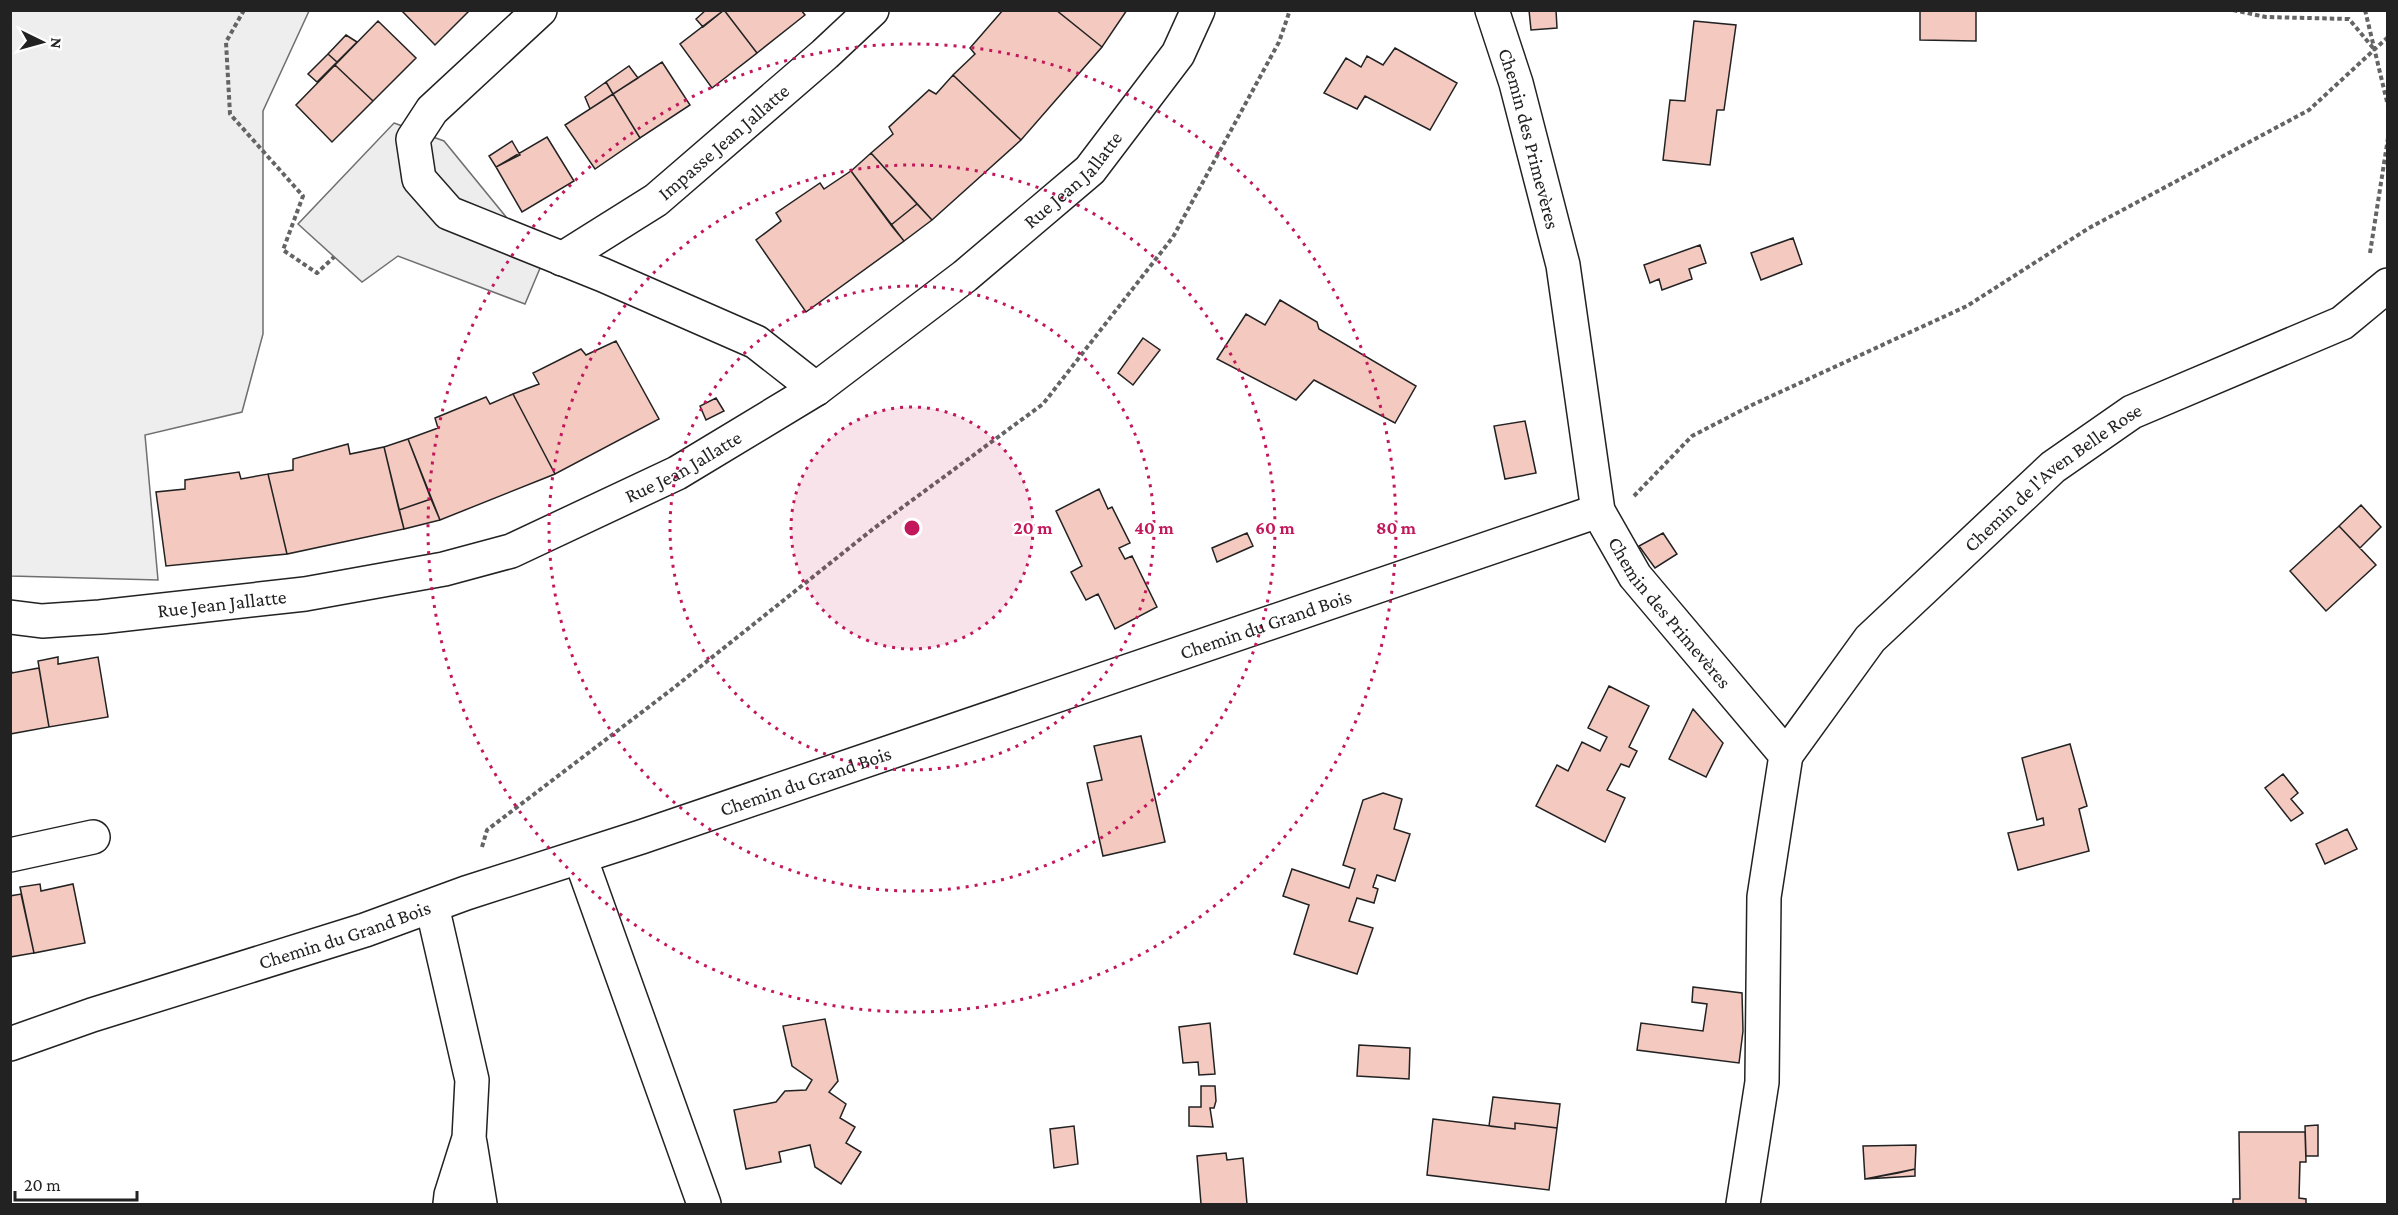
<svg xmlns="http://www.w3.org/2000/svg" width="2398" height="1215" font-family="'Crimson Pro',serif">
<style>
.green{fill:#eee;stroke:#6f6f6f;stroke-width:1.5}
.parking{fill:#ededed;stroke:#6f6f6f;stroke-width:1.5}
.building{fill:#f3c9c0;stroke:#222;stroke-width:1.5}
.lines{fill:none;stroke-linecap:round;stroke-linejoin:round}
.minor-casing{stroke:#222;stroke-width:36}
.path{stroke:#646464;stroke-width:4;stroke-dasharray:4.5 3;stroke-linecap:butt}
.minor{stroke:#fff;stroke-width:33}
.ring{fill:none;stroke:#c2185b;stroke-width:3;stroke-dasharray:3 6}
.labels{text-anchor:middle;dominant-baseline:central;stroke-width:4.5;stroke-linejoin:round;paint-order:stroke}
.street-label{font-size:20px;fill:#222;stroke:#fff}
.centre{fill:#c2185b;stroke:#fff;stroke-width:3}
.ring-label{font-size:18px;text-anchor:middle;font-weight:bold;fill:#c2185b;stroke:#fff;stroke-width:4.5;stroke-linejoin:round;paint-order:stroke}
</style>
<rect width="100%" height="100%" fill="#fff"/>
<path class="green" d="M11,10L309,11L263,111V334L242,412L145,435L158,580L11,576Z"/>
<path class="parking" d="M394,123L444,141L511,223L551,242L525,304L398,256L362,282L298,224Z"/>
<path class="building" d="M401,10H470L435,45Z
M706,10H724L703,27L696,19Z
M724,10L757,53L712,88L680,44Z
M724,10H801L805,15L757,53Z
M1003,10H1056L1102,47L1021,140L953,75L975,54L970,48Z
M1056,10H1127L1102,47Z
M1529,10H1556L1557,28L1531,30Z
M1920,10H1976V41L1920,40Z
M378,21L416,58L373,101L335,65Z
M1694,21L1736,25L1724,110H1717L1710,165L1663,160L1670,100L1685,101Z
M346,35L357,42L337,62L328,54Z
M1395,48L1457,83L1430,130L1365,96L1357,109L1324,93L1346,58L1361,67L1367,56L1383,65Z
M328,54L337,62L317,82L308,74Z
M662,62L690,105L640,138L613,94Z
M335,65L373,101L332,142L296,105Z
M629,66L638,78L613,94L606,82Z
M953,75L1021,140L932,220L871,153L893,134L889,127L929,90L936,94Z
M606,82L613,94L590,109L585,97Z
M613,94L640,138L595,169L565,125Z
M547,137L574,181L522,212L496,167Z
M512,141L520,155L496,167L489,156Z
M871,153L917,204L891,225L851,171Z
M851,171L904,241L806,312L756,240L781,221L776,213L820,183L824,189Z
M917,204L932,220L904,241L891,225Z
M1793,238L1802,264L1761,280L1751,253Z
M1700,245L1706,263L1689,269L1692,279L1662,290L1659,279L1650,283L1644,265Z
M1280,300L1317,322L1319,329L1416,386L1395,423L1314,380L1296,400L1217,359L1246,314L1265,325Z
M1143,338L1160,350L1133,385L1118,373Z
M616,341L659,419L555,474L513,394L539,384L533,373L581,349L586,355Z
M513,394L555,474L440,520L408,439L438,428L435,418L486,397L490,404Z
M716,398L724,411L706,420L700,406Z
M1525,421L1536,473L1505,479L1494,426Z
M408,439L431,499L399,510L384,447Z
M348,444L350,454L384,447L404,529L287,554L268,474L293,470V459Z
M239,472L241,479L268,474L287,554L166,566L156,492L185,489V480Z
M1099,489L1108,509L1112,507L1130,543L1119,548L1125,559L1132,556L1157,607L1115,629L1098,594L1086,600L1071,572L1082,566L1056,511Z
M431,499L440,520L404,529L399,510Z
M2361,505L2381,527L2360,548L2339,526Z
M2339,526L2376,565L2326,611L2290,571Z
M1247,533L1253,546L1217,562L1212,548Z
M1663,533L1677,554L1655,568L1639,546Z
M58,657V664L98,657L108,717L49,727L38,661Z
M10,666L12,673L39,668L49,727L10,734Z
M1609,686L1649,706L1629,747L1637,751L1629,767L1621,764L1607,790L1625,798L1605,842L1536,806L1557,765L1568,771L1582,742L1600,751L1607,737L1588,728Z
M1693,709L1723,743L1706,777L1669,759Z
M1141,736L1165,842L1103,856L1087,783L1102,780L1094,746Z
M2070,744L2087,806L2079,809L2089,851L2018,870L2008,833L2044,825L2043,818L2037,820L2022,758Z
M2283,774L2298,793L2291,799L2303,813L2291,821L2265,788Z
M1383,793L1402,799L1394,829L1410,834L1395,881L1377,875L1373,887L1378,889L1374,903L1357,898L1349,921L1373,928L1357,974L1294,954L1309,905L1283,896L1292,869L1349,888L1355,869L1343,865L1363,800Z
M2347,829L2357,849L2325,864L2316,844Z
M40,884L41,891L73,884L85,943L34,953L20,887Z
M21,894L34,953L10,957V896Z
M1693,987L1742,993L1743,1031L1739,1063L1637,1050L1641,1023L1703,1031L1707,1004L1692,1002Z
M825,1019L838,1081L829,1092L846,1104L840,1118L855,1127L846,1143L861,1152L841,1184L815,1167L810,1145L779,1152L781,1162L746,1169L734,1110L776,1102L785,1091L806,1090L812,1080L792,1066L783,1026Z
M1210,1023L1215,1074L1199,1075L1198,1062L1183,1063L1179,1027Z
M1359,1045L1410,1048L1409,1079L1357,1076Z
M1201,1086H1215L1216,1101L1214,1108H1210L1213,1127L1189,1126V1107H1201Z
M1493,1097L1560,1104L1557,1128L1515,1123V1129L1489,1126Z
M1433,1119L1515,1129V1123L1557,1128L1549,1190L1427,1175Z
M2318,1125V1156H2306L2305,1126Z
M1074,1126L1078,1164L1054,1168L1050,1129Z
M2239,1132H2305L2306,1162H2300L2299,1198L2306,1199V1204H2233V1199H2240Z
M1916,1145L1915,1169L1865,1179L1863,1146Z
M1226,1153L1227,1160L1243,1158L1247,1204H1201L1197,1156Z
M1915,1169V1176L1865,1179L1898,1173Z"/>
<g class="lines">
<g class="minor-casing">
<g id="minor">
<path d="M540,10L432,110L413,139L419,179L449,213L603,275L756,342L816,389"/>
<path id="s1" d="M1492,10L1516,83L1563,265L1598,511L1635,576L1786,755L1764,897L1762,1082L1743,1204"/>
<path id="s2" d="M562,259L656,200L825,54L872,10"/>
<path id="s3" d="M10,617L42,621L100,617L305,594L444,569L511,551L677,473L816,389L965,276L1090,170L1178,54L1198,10"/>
<path id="s4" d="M1786,755L1870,639L2053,467L2132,412L2342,323L2388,285"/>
<path d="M10,855L93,837"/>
<path d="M580,857L704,1204"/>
<path d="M432,906L472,1080L469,1138L451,1195L450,1204"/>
<path id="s5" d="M10,1044L92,1015L365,930L466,893L641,837L1598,511"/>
<path d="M470,1143L480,1204"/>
</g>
</g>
<path class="path" d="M244,10L226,42L230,114L303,196L283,250L317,273L334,257
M2233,10L2266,17L2349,19L2374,49
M2365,10L2388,106
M2370,253L2388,138
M1634,496L1692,436L1752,405L1967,306L2089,228L2309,110L2388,37
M482,847L487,830L671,690L873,529L1043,404L1173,237L1279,42L1290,10"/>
<use href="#minor" class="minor"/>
</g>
<circle cx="912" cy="528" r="121" fill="#c2185b" fill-opacity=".12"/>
<g class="ring">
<circle cx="912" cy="528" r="121"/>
<circle cx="912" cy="528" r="242"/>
<circle cx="912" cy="528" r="363"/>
<circle cx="912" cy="528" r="484"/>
</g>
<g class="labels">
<g class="street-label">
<text stroke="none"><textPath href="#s1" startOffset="134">Chemin des Primevères</textPath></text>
<text stroke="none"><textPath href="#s2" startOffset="200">Impasse Jean Jallatte</textPath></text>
<text stroke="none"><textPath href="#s3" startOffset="1185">Rue Jean Jallatte</textPath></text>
<text stroke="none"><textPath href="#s3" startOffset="699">Rue Jean Jallatte</textPath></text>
<text stroke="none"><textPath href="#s4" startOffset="388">Chemin de l'Aven Belle Rose</textPath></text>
<text stroke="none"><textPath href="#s3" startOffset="213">Rue Jean Jallatte</textPath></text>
<text stroke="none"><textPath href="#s1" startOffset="638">Chemin des Primevères</textPath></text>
<text stroke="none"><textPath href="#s5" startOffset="1324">Chemin du Grand Bois</textPath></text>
<text stroke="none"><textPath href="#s5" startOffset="838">Chemin du Grand Bois</textPath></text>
<text stroke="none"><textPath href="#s5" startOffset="352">Chemin du Grand Bois</textPath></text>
</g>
</g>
<circle cx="912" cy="528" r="9" class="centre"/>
<g class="ring-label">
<text x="1033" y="534">20 m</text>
<text x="1154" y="534">40 m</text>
<text x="1275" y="534">60 m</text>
<text x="1396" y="534">80 m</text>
</g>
<rect width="2398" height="1215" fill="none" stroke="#222222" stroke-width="24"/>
<g transform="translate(42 42) rotate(95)" stroke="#ffffff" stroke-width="4.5" paint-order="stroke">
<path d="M0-4.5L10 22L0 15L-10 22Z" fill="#222222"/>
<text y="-9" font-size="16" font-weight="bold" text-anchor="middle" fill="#222222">N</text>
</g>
<path d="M15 1191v9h122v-9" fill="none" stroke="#222222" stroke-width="3"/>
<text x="24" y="1191" font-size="18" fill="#222222" stroke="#ffffff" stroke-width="4.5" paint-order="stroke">20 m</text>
</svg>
